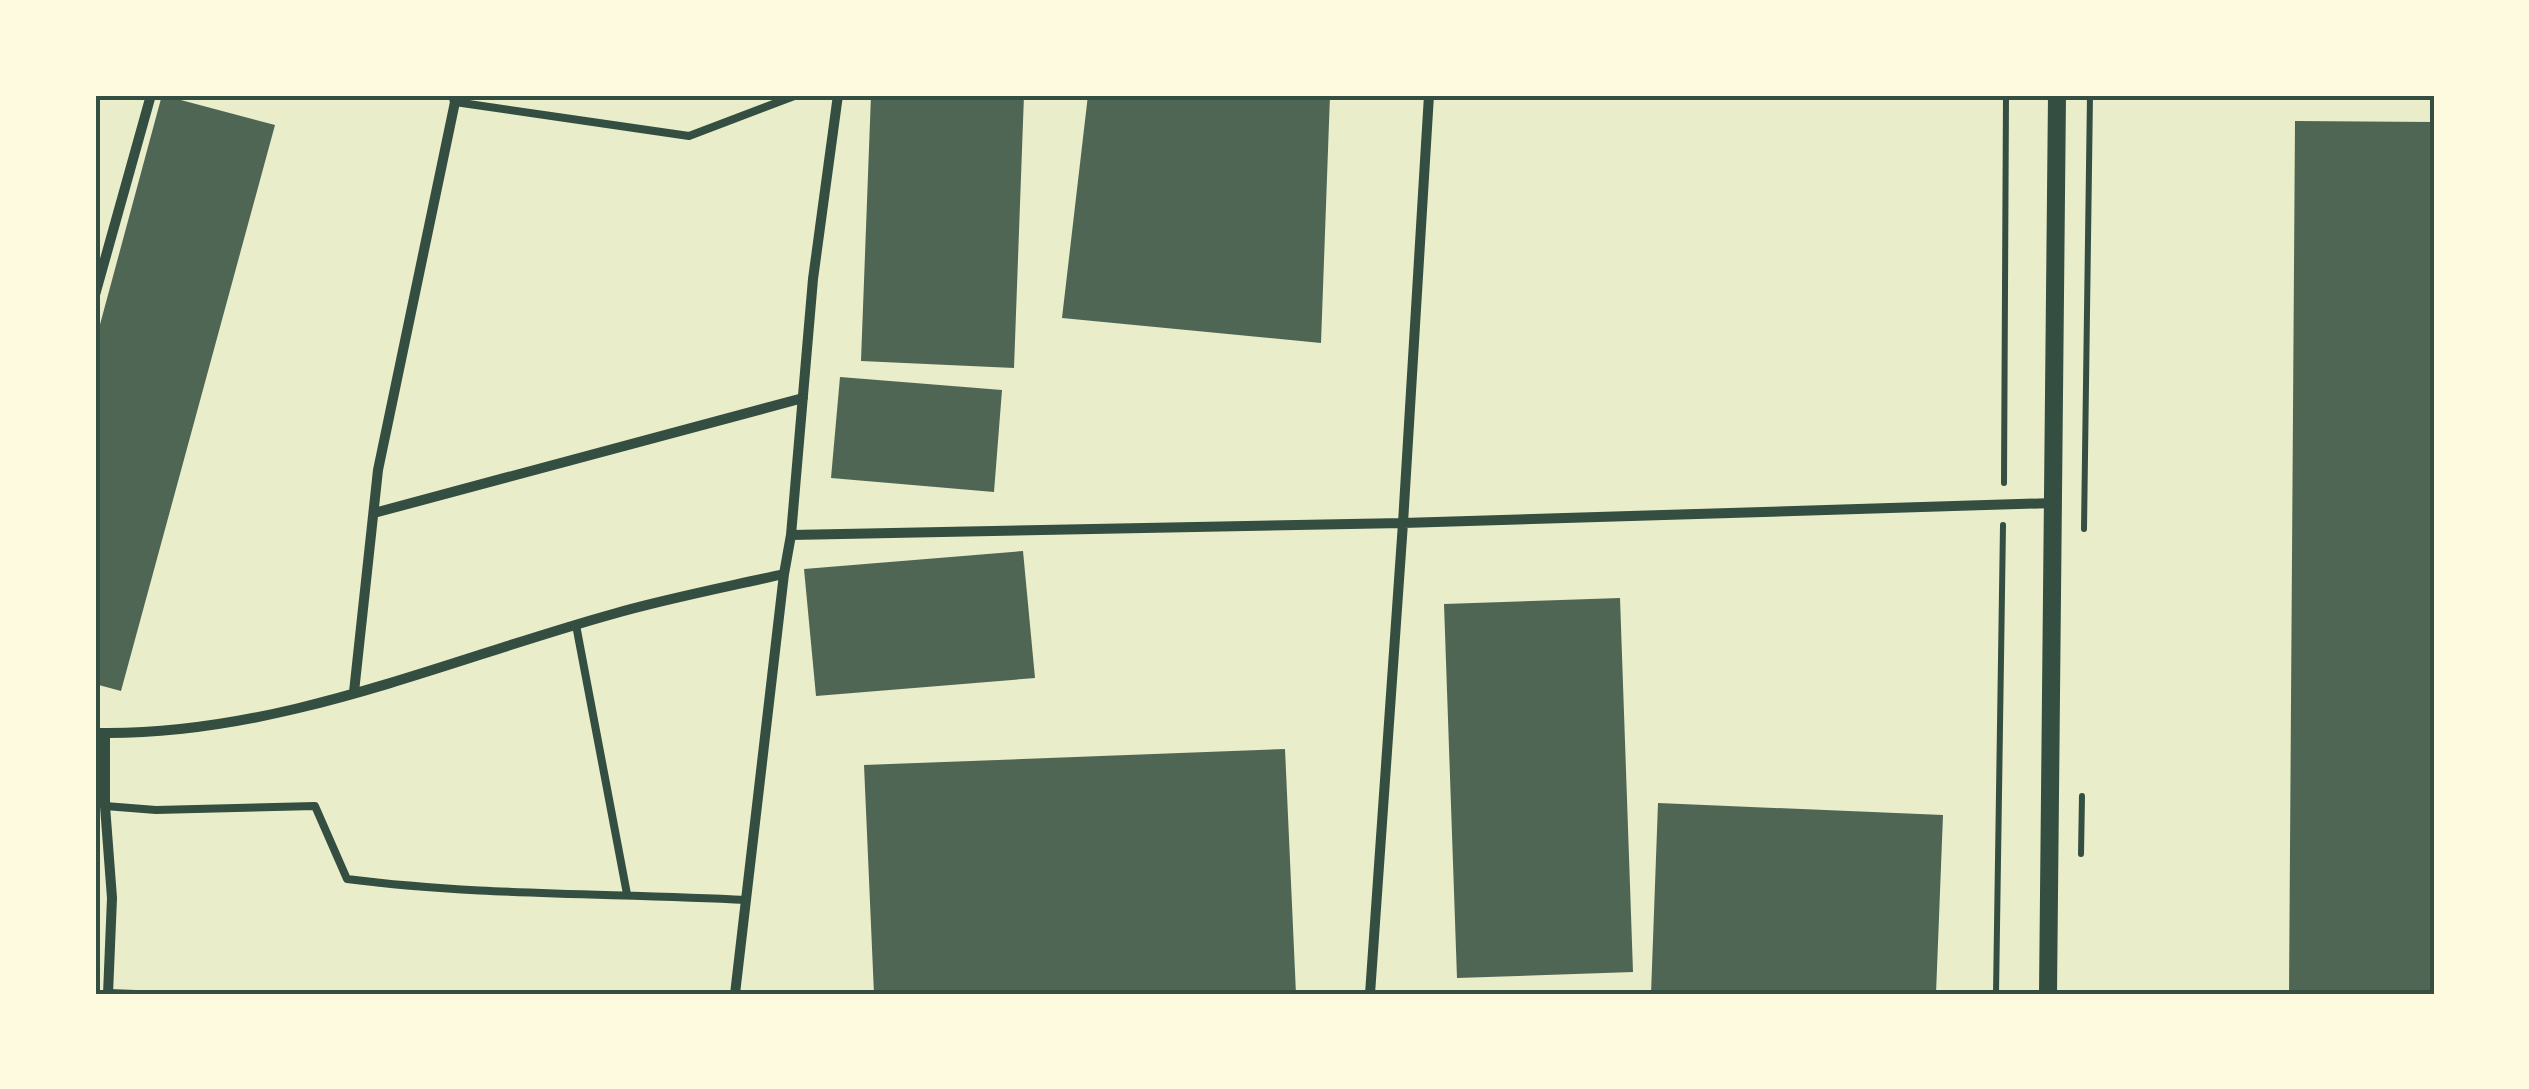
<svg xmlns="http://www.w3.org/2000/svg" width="2529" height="1089" font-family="Raleway,sans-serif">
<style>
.building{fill:#4f6655}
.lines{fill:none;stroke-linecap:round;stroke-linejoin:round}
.path{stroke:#344e41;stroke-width:6}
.service{stroke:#344e41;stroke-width:8}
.minor{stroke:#344e41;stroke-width:10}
.tertiary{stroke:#344e41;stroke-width:18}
.neatline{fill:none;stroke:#344e41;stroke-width:4}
</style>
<rect width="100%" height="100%" fill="#e9edc9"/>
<path class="building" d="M162,95L275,125L121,691L95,684V343Z
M871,95H1024L1014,368L861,361Z
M1088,95H1330L1321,343L1062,318Z
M2295,121L2434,122V994H2289Z
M840,377L1002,390L994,492L831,478Z
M1023,551L1035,678L816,696L804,569Z
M1620,598L1633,972L1457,978L1444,604Z
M1285,749L1296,994H874L864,765Z
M1658,803L1943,815L1936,994H1651Z"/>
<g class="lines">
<path class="path" d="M2004,483L2006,95
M2084,529L2090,95
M2081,854L2082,796
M1996,994L2003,525"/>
<path class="service" d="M455,102L689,136L797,95
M576,625L627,894
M105,806L156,810L315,806L347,879C479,896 613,893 746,900
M108,993L136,994"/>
<path class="minor" d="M95,295L151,95
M374,513L803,398
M791,535L1403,523L2053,503
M354,692L378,470L455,102L453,95
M95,733H105V806L112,898L108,994
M105,733C281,734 447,660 613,614C669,598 727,587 784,574
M735,994L784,574L791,535L813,279L838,95
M1370,994L1403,523L1429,95"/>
<path class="tertiary" d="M2048,994L2057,95"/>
</g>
<rect width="2529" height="1089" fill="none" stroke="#fefae0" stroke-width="195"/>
<rect x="98" y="98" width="2334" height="894" class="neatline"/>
</svg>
